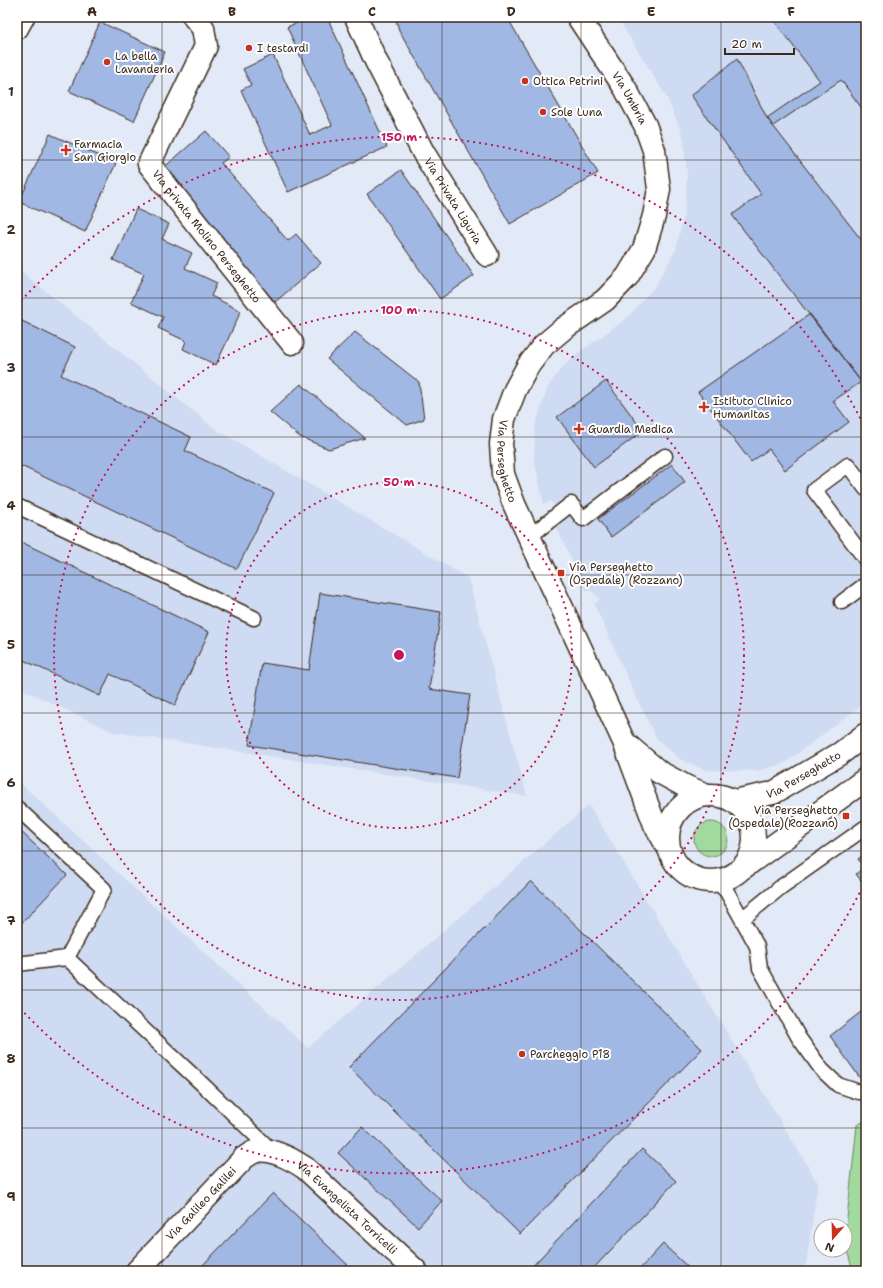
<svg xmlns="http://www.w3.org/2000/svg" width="883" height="1288" font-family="'Shantell Sans',sans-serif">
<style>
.built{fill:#cfdbf2}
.green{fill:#a2da9e;stroke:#6e825e}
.building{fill:#a1b8e5;stroke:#3b2a1e}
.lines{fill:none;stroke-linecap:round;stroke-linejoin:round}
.service-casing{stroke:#3b2a1e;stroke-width:17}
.minor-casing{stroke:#3b2a1e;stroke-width:25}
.tertiary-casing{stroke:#3b2a1e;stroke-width:25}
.service{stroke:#fff;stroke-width:14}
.minor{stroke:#fff;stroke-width:22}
.tertiary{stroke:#fff;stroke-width:22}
.grid{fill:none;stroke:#3b2a1e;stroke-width:1;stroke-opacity:0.55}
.ring{fill:none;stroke:#c2185b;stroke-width:2;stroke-dasharray:2 4}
.poi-dot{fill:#c8321e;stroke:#fff;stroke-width:1.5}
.labels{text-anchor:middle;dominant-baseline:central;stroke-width:4;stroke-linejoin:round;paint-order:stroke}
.poi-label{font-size:11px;fill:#3b2a1e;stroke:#fff;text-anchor:start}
.street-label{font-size:11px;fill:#3b2a1e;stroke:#fff}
.centre{fill:#c2185b;stroke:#fff;stroke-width:2}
.ring-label{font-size:12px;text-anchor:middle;font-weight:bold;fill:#c2185b;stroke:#fff;stroke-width:4;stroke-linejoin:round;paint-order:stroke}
.neatline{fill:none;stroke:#3b2a1e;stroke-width:1.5}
.grid-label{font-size:13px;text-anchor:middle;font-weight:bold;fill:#3b2a1e}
</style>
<rect width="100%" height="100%" fill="#e3eaf7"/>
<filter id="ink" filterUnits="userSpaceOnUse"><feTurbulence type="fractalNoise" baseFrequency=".025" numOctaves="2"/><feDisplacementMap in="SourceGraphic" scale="8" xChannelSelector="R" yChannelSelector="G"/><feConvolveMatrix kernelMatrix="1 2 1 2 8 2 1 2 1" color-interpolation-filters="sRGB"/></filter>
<g filter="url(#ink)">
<path class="built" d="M617,17H866V702L785,763L758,771L706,770L681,760L657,739L640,705L594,604L600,600L593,592L586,590L556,527L564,521L551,501L544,504L534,459L535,426L548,387L560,370L574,356L627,318L656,285L676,249L685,210L687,174L683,136L667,98Z
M17,268L214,428L468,578L527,796L114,732L17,687Z
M17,780L308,1048L589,805L818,1183L805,1271H17Z"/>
<path class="green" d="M694 839a17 17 0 1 1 34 0a17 17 0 1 1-34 0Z
M866,1120V1271H853L845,1243V1237L857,1125Z"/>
<path class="building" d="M310,17H327L387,147L288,192L241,90L251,85L243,69L273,55L310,135L332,125L287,27Z
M395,17H507L598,173L510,224L399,30Z
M771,17H866V114L841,80L773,126L767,118L820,81Z
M100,22L165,52L134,121L69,91Z
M737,59L767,118L866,246V388L732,215L761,194L691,95Z
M206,131L229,157L221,163L288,241L296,234L321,263L275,302L161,170Z
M50,134L116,163L85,232L19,202Z
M401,170L474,276L440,299L367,194Z
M136,209L169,224L162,239L192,253L185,268L217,283L211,296L241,311L216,365L183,349L186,341L158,328L163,317L131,302L144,274L113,260Z
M810,314L861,382L833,401L849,422L785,470L769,449L751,462L698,392Z
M18,319L75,347L61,375L191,437L185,451L274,493L237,569L17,464V322Z
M355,332L419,382L424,419L407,425L327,359Z
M606,381L643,431L594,467L557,417Z
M301,384L365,438L329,449L300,437L270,412Z
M672,464L685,482L611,537L598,519Z
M17,540L209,632L175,705L110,674L100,696L17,657Z
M320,593L441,612L429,689L470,695L457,778L249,745L262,663L309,670Z
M17,828L67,875L17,928Z
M866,853V887L856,874L864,867L858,859Z
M531,881L702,1049L520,1234L349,1067Z
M866,1008V1074L860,1078L830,1036Z
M362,1127L442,1201L418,1227L338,1153Z
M642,1149L676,1181L591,1271H528Z
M273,1193L354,1271H197Z
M663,1244L692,1271H638Z"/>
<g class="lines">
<g class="service-casing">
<path id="service" d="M866,489L848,465L814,490L866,560
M17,506L254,618
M529,537L571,504L583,519L665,456
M842,602L866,584
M17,808L104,889L67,958L200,1082L273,1152
M717,881L727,892L757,946L760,968L799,1038L822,1070L838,1085L859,1092H866
M742,919L781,887L866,827
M17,964L67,958"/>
</g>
<g class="minor-casing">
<g id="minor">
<path id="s1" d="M194,17L203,28L206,46L149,164L292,343"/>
<path id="s2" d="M356,17L376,61L423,152L487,255"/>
<path id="s3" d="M137,1271L244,1158C247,1156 251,1153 254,1152C269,1146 293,1160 305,1168L416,1271"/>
</g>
</g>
<g class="tertiary-casing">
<g id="tertiary">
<path id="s4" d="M578,17L625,88L645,125L654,150L659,189L654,216L644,249L627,277L605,300L563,329L544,345L528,366L515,390L504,419L501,444L503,474L514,504L624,742L655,825L669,849"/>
<path d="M17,28L23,17"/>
<path d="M626,744L659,772L687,787L707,795"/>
<circle cx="711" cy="838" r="43"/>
<path id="s5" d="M734,801L773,793L841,753L866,734"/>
<path d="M744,867L866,779"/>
</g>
</g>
<use href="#service" class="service"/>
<use href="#minor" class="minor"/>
<use href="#tertiary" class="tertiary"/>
</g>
</g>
<path class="grid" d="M162,17V1271M302,17V1271M442,17V1271M581,17V1271M721,17V1271M17,160H866M17,298H866M17,437H866M17,575H866M17,713H866M17,851H866M17,990H866M17,1128H866"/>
<g class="ring">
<circle cx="399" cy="655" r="173"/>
<circle cx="399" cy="655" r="345"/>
<path d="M865 882A518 518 0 0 1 17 1005M17 305A518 518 0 0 1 865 428"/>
</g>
<g class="poi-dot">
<circle cx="249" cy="48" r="4"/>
<circle cx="107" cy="62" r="4"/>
<circle cx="525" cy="81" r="4"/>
<circle cx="543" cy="112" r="4"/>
<path d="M64 144h4v4h4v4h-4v4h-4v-4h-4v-4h4z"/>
<path d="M702 401h4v4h4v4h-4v4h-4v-4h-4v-4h4z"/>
<path d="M577 423h4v4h4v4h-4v4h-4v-4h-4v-4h4z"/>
<rect x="557" y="569" width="8" height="8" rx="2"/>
<rect x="842" y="812" width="8" height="8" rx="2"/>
<circle cx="522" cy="1054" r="4"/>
</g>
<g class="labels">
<g class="poi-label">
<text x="257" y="48">I testardi</text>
<text x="115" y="56">La bella<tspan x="115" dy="13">Lavanderia</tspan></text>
<text x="533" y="81">Ottica Petrini</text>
<text x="551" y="112">Sole Luna</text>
<text x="74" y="144">Farmacia<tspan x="74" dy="13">San Giorgio</tspan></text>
<text x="713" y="401">Istituto Clinico<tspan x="713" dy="13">Humanitas</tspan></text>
<text x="588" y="429">Guardia Medica</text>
<text x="569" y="567">Via Perseghetto<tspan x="569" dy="13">(Ospedale) (Rozzano)</tspan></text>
<text x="838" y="810" text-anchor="end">Via Perseghetto<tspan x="838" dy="13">(Ospedale)(Rozzano)</tspan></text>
<text x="530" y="1054">Parcheggio P18</text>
</g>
<g class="street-label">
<text stroke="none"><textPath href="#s4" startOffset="96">Via Umbria</textPath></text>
<text stroke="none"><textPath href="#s2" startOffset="208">Via Privata Liguria</textPath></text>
<text stroke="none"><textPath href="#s1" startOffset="256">Via privata Molino Perseghetto</textPath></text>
<text stroke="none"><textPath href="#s4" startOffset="523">Via Perseghetto</textPath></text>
<text stroke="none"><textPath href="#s5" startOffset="75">Via Perseghetto</textPath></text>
<text stroke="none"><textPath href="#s3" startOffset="93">Via Galileo Galilei</textPath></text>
<text stroke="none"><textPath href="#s3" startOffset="280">Via Evangelista Torricelli</textPath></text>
</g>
</g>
<circle cx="399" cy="655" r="6" class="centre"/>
<g class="ring-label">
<text x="399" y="141">150 m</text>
<text x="399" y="314">100 m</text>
<text x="399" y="486">50 m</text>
</g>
<rect width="883" height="1288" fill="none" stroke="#fff" stroke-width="44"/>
<g transform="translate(833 1238) rotate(200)"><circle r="19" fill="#ffffff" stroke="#b1aaa5"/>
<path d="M0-3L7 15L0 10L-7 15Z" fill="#c8321e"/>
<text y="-6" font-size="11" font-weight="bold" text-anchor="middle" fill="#3b2a1e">N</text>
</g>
<path d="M725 48v6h69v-6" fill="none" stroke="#3b2a1e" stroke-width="2"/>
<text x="731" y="48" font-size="12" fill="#3b2a1e" stroke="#ffffff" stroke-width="3" paint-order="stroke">20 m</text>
<rect x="22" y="22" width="839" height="1244" class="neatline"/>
<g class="grid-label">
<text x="92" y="16">A</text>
<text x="232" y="16">B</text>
<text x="372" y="16">C</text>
<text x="511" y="16">D</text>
<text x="651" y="16">E</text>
<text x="791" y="16">F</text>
<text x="11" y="96">1</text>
<text x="11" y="234">2</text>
<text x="11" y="372">3</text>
<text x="11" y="510">4</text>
<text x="11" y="649">5</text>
<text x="11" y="787">6</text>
<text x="11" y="925">7</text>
<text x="11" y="1063">8</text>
<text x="11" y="1201">9</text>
</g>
</svg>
